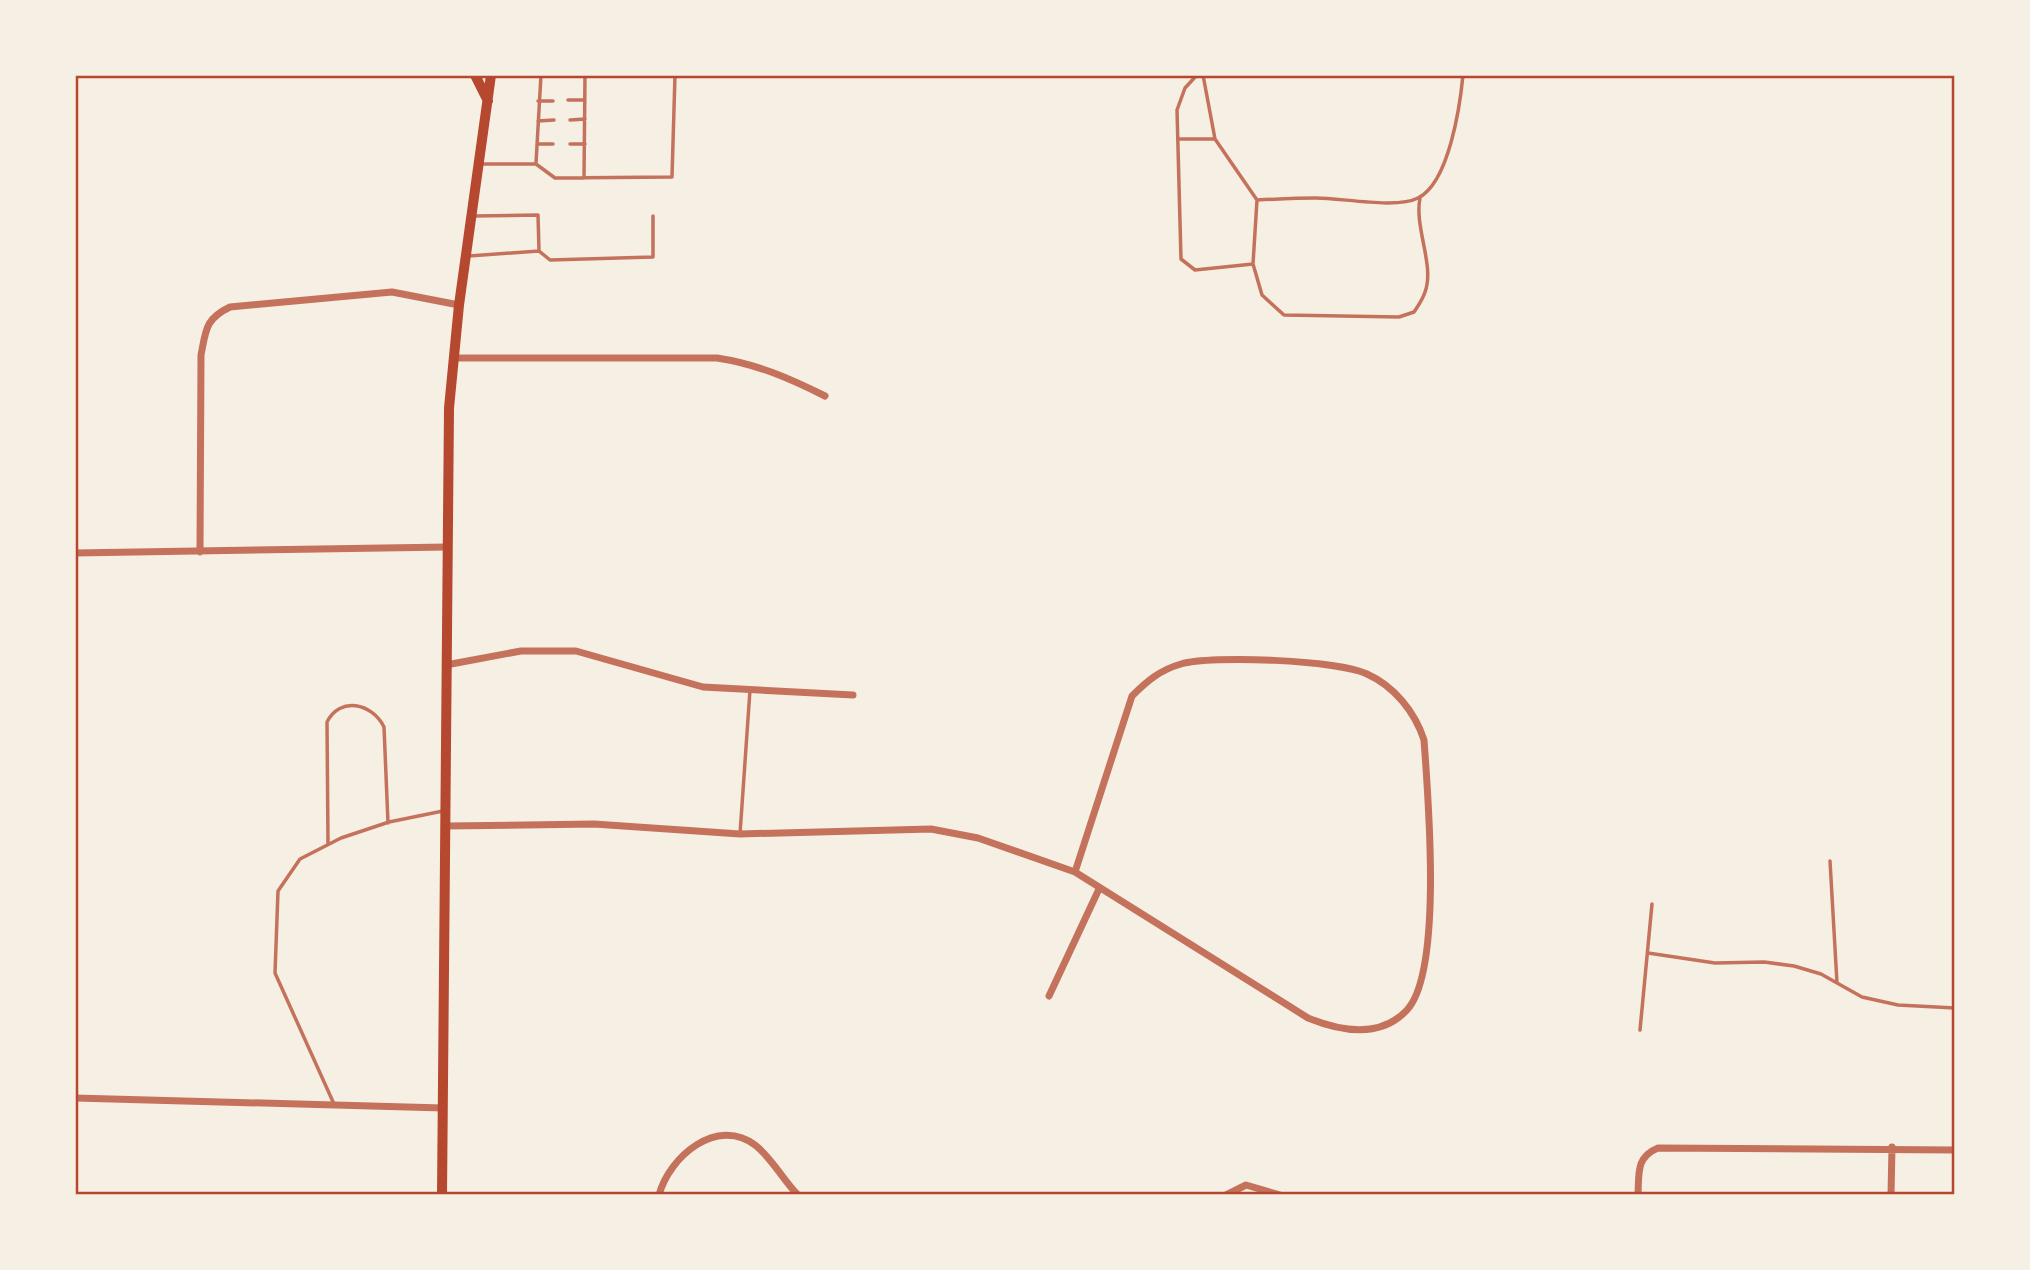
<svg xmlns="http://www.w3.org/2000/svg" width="2030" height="1270" font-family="'Archivo Narrow',sans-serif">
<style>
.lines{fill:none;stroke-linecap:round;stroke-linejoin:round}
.service{stroke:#c5725c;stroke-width:3.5}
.minor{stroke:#c5725c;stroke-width:7}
.secondary{stroke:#b5482f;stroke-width:10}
.neatline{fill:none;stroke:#b5482f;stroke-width:2.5}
</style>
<rect width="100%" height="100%" fill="#f6efe4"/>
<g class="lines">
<path class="service" d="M1197,75L1185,88L1177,110L1181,259L1195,270L1253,264
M1203,75L1215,139L1257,200C1277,199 1297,198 1316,198C1342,198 1397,209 1418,198C1449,183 1460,106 1463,75
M568,100H585
M538,101H553
M570,120L585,119
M538,121L554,120
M1179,139H1215
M537,144H553
M570,144H585
M536,163L541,75
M481,164H536L555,178L672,177L675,75
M584,178L585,75
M1257,200L1253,264L1262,295L1284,315L1399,317L1414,312C1418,306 1423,299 1425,292C1435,266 1414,227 1420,198
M539,251L550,260L653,257V216
M469,256L539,251L538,215L473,216
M740,834L750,690
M328,844L327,722C340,696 372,703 384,727L388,823
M1830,861L1837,983
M1648,953L1715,963L1764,962L1794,966L1821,974L1862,997L1898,1005L1955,1008
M1640,1030L1652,904
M334,1104L275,973L278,891L300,859L341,838L389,822L443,811"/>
<path class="minor" d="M453,358H717C757,364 789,378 825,396
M200,552L201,355C206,330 205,319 230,307L392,292L459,305
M75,553L448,547
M446,665L521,651H576L703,687L853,695
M445,826L594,824L740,834L931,829L978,838L1075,872L1132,696C1147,681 1160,670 1181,664C1211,655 1338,660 1367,674C1394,686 1415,712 1424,740C1428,796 1443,971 1407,1010C1380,1039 1340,1031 1308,1018L1075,872
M1049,996L1099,889
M75,1098L443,1108
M659,1195C669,1157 717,1116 755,1145C772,1158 783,1180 798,1195
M1226,1195L1246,1185L1280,1195
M1638,1195C1639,1173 1636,1157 1658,1148L1955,1150
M1891,1195L1892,1147"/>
<path class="secondary" d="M475,75L488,101
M442,1195L449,408L459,305L491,75"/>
</g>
<rect width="2030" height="1270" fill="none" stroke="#f6efe4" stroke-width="154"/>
<rect x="77" y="77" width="1876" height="1116" class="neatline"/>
</svg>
